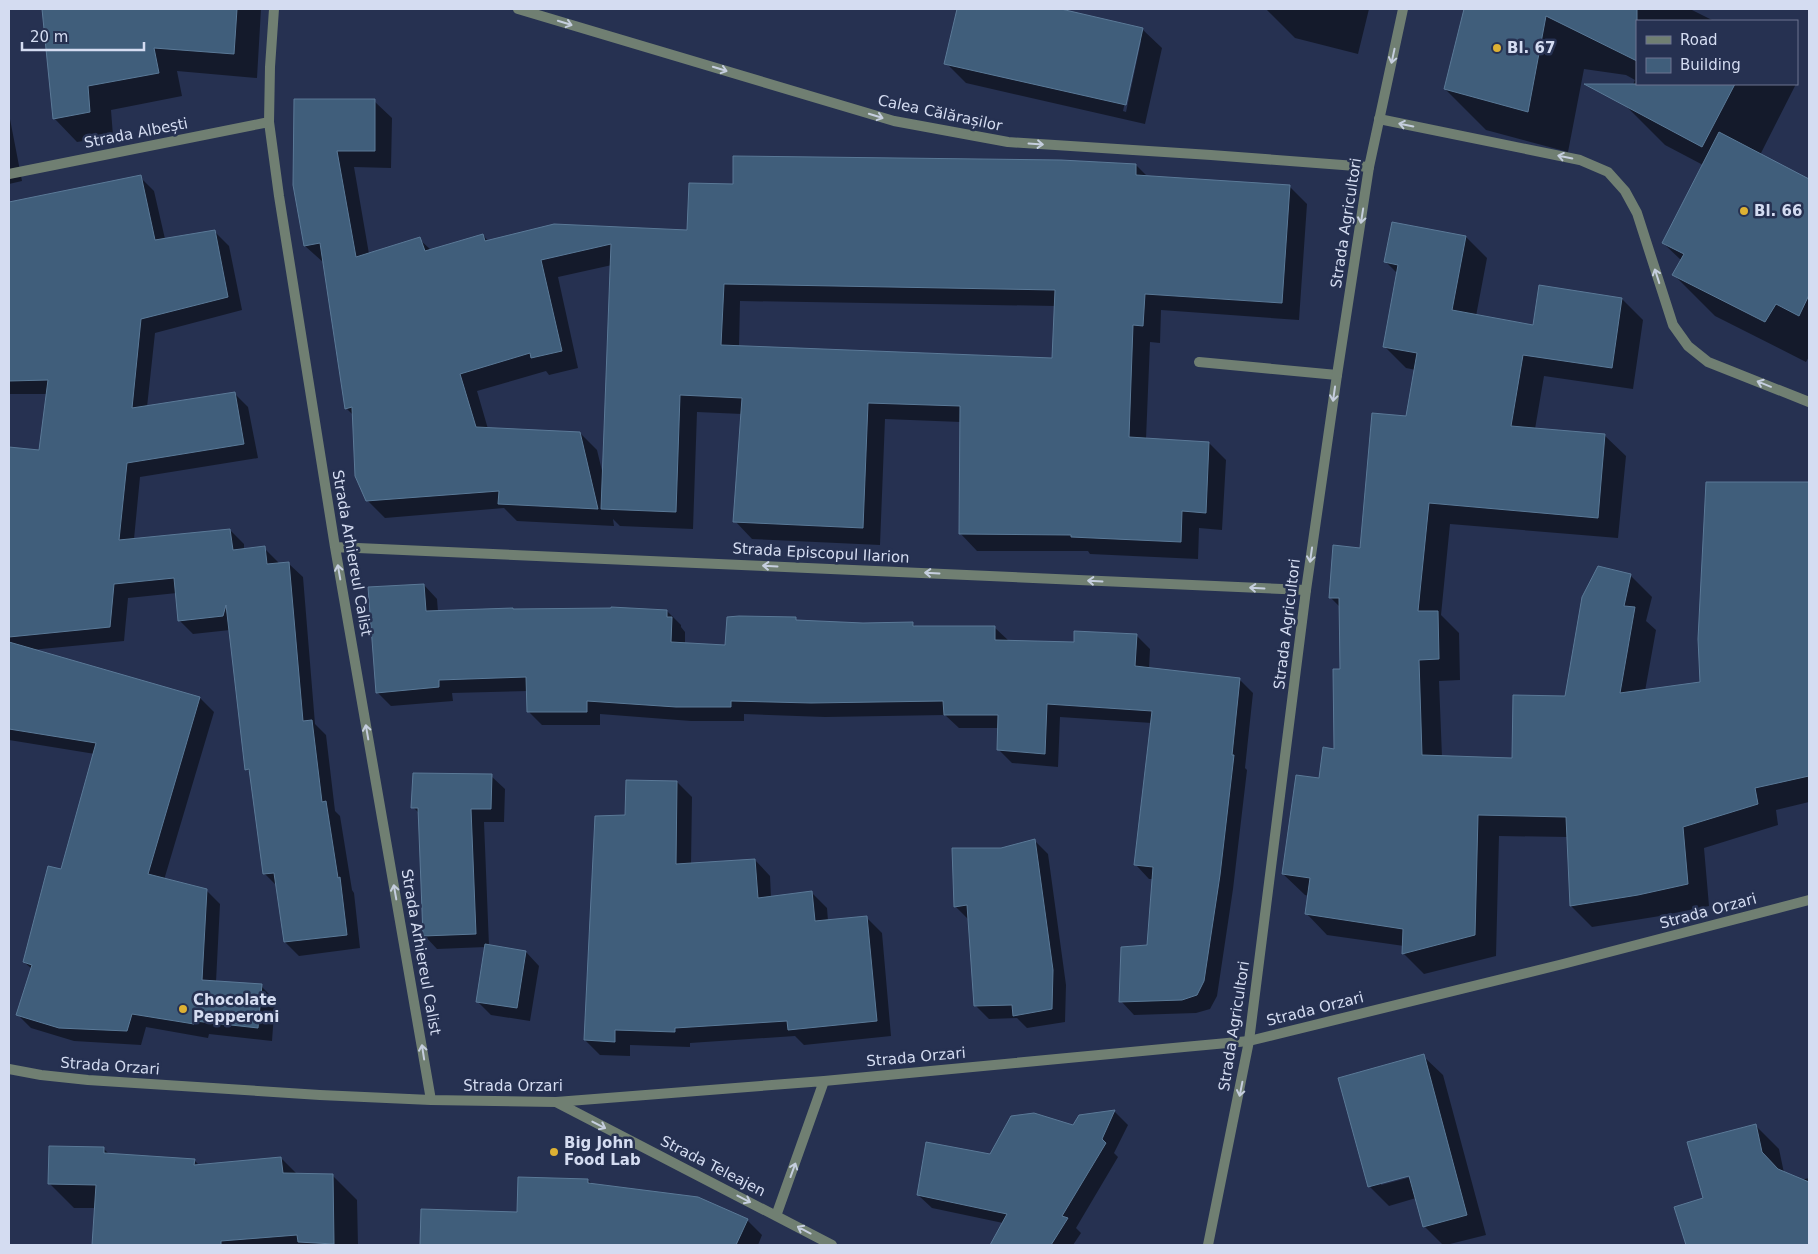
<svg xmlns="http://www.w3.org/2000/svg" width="1818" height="1254" font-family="'DejaVu Sans',sans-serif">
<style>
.shadow{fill:#0007;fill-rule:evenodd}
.building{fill:#405e7b;stroke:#5a7997;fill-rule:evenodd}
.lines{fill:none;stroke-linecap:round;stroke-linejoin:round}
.service{stroke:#707f72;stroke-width:10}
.minor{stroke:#707f72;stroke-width:10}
.tertiary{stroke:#707f72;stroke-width:10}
.oneway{stroke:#c5cede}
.poi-dot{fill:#ddb133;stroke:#263151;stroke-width:2}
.labels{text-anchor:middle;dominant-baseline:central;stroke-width:5;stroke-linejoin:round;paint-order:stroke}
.poi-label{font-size:15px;font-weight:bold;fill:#d4dcf1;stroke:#263151;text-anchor:start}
.street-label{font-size:15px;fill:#d4dcf1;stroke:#263151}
</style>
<rect width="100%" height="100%" fill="#263151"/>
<path class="shadow" d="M43,9H261L257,78L177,71L182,96L111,110L113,136L77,142L54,118Z
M958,9H1055L1142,29L1162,48L1145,124L966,83L946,63ZM1139,41H1141L1126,112L1123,111Z
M1266,9H1369L1358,54L1295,38Z
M1465,9H1690L1714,21H1637V84H1796L1760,155L1809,181V357L1806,362L1715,316L1674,275L1682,261L1663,243L1703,165L1665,145L1624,104L1635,80L1626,75L1584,69L1568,152L1486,130L1445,89Z
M374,101L392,118L391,168L354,167L369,254L419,239L431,250L483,235L488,241L688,232L734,185L1136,165L1148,177L1290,187L1307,204L1299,320L1161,310L1160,343L1150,342L1146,439L1209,443L1226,460L1222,530L1199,528L1198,559L1090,554L1088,551H977L960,533L961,422L885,419L880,545L752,539L735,521L742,414L697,412L693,529L620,526L613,519L614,526L517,521L504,508L385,518L367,500L354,416L346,408L324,263L305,246L294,185ZM612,265L603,475L597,450L580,433L488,429L477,391L546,371L549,375L578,368L558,277ZM740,301L1056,306L1053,359L739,347Z
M9,114L22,181L9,184Z
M140,177L154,191L165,239L215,232L229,246L242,310L155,333L147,407L234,393L248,407L258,458L140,477L134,539L230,530L244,544V550L264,548L278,562L279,564H289L303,577L315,724L326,735L335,811L340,816L352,890L354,893L360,948L299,956L285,942L277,886L264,873L251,773L247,769L230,630L193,634L179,620L177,593L128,598L124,641L31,650L200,698L214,712L164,880L206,890L220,904L216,982L261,986L275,1000L272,1041L209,1034L208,1038L146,1027L141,1045L74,1041L31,1028L17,1014L32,969L24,962L62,871L95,754L9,740V471L11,448L40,451L47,394H9V204Z
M1466,237L1487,258L1476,316L1534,326L1622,299L1643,320L1633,389L1544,376L1535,429L1604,435L1626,456L1618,538L1450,524L1441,615L1459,633L1460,680L1439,681L1442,757L1514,759L1566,697L1630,575L1652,597L1646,621L1656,630L1645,691L1701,683L1809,483V473V802L1776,810L1778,825L1704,848L1709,906L1660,916L1592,927L1571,906L1568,837L1499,836L1496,956L1424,974L1403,953L1404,946L1327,935L1306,913L1309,896L1305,895L1283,874L1320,780L1336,750L1341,670L1340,607L1330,597L1362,549L1407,417L1416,370L1406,368L1385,347L1397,273L1386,262Z
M424,585L437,599L438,612L514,610L667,611L681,625V627L685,632V644L726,646L795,618L798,622L863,624L912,623L916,627H994L1009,641L1075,643L1136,635L1150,649L1149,669L1239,679L1253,693L1245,768L1247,770L1233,889L1217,996L1210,1009L1196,1013L1134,1015L1121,1001L1148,947L1154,879H1149L1136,865L1152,723L1060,717L1058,767L1012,763L998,749L999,728H959L945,715L825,717L744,714V721H691L600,714V725H542L528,711V691L452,693L453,701L391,706L377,692Z
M491,776L505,789L504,822H484L489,946L526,952L539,966L530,1021L491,1015L478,1002L486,947L437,949L424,935L420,814L413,807Z
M677,782L692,797L691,865L755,860L770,876L771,897L812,893L827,908L828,921L867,918L882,933L891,1036L804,1045L795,1036L690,1043V1047L630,1045V1056L600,1055L585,1040L626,817Z
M1035,841L1048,854L1066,985L1065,1022L1027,1028L1017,1018L989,1019L975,1005L969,920L956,907L1001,849Z
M1423,1056L1443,1075L1486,1235L1446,1245H1443L1424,1226L1416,1198L1389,1206L1369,1186ZM1415,1173V1176L1381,1185V1182Z
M1115,1112L1128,1125L1114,1153L1118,1157L1076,1228L1081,1233L1073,1245H991L1003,1223L932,1208L918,1195L991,1156L1073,1126L1079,1116Z
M1755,1125L1779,1149L1784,1173L1801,1180L1809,1178V1245H1687L1675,1208L1705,1199Z
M103,1148L110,1155L194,1160L200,1166L281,1158L298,1175H332L357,1200L358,1245H94L96,1208H74L49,1183Z
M588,1180L592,1184L747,1220L762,1235L758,1245H421L422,1210L519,1213Z"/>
<path class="building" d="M42,9H237L234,54L154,48L159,73L88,86L90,112L53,119Z
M957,9H1061L1143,28L1126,105L944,64Z
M1464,9H1637V61L1546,16L1528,112L1444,89Z
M1584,84H1735L1702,147Z
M294,99H375V151H337L356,257L420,237L425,251L483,234L485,241L554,224L687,230L689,183L733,184V156L1061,160L1136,164V175L1290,185L1282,303L1145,294L1143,326L1133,325L1129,437L1209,442L1206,513L1182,511L1181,542L1071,537V535L959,534L960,406L868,403L863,528L733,522L742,398L680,395L676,512L601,509L611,244L541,260L562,351L531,358L530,353L460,374L476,427L580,432L598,509L498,504L499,491L366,501L355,476L352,407L345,409L320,243L304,246L293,185ZM724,284L1055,290L1052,358L721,345Z
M1719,132L1809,179V295L1799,316L1776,304L1765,322L1672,275L1684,254L1662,243Z
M141,175L155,240L215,230L228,297L141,319L132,408L235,392L244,444L127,463L119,540L230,529L233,550L265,546L267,564L289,562L303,721L312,720L322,802L326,801L338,878L340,877L347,935L284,942L274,873L263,874L249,769L245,770L226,605L223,616L178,621L174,578L114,584L110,627L9,637V447L39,450L48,380L9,381V202Z
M1392,222L1466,236L1452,310L1533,325L1539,285L1622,298L1612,368L1523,355L1511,426L1605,434L1598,518L1429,503L1418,611H1438L1439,659L1419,660L1422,755L1512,758L1513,695L1565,696L1582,597L1598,566L1631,574L1624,606L1635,607L1620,693L1700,682L1698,639L1706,482H1809V776L1755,788L1758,804L1683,827L1688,884L1638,895L1570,906L1566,817L1478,815L1475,935L1402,954L1403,929L1305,914L1310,878L1282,874L1296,775L1319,778L1323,747L1334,749L1333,669H1340L1339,598H1329L1333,545L1360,548L1372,413L1406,416L1417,353L1383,347L1398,265L1384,262Z
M424,584L426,611L513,608V609L611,608V607L667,610V617H672L671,642L725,645L727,617L739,616L796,617V620L863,623L913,622V626H995V640L1074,642V631L1137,634L1135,666L1240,678L1232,755H1234L1220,875L1204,981L1197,995L1182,1000L1119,1002L1121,947L1147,945L1153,867L1134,865L1152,711L1047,704L1045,754L997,750L998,715H944L943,701L811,703L731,701V707H676L587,701V712H527L526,677L439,680V687L376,693L368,587Z
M9,642L200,697L148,874L207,889L202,980L262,984L258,1028L195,1021L194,1024L132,1014L127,1031L59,1028L16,1015L32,965L23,962L48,866L61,869L96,743L9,729Z
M413,773L492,774L491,809H471L476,934L423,936L418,808H411Z
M626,780L677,781L676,864L755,859L758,898L812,891L815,921L867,916L877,1021L788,1030L787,1021L675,1028V1032L615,1030V1042L584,1040L595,816L625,815Z
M1035,839L1053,970L1052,1009L1013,1016L1012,1005L974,1006L967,905L954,907L952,848H1001Z
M485,944L526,951L517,1008L476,1002Z
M1424,1054L1467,1215L1423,1227L1409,1176L1368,1187L1338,1078Z
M1115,1110L1102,1139L1106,1143L1062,1216L1068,1218L1051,1245H990L1007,1214L917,1195L926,1142L990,1154L1011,1116L1034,1113L1073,1125L1079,1115Z
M1756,1124L1762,1152L1778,1169L1809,1182V1245H1686L1674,1207L1703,1198L1687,1142Z
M49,1146L104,1147V1153L195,1159L194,1165L281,1157L283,1173L333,1174L334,1244L298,1242L297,1235L221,1241V1245H92L96,1185L48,1184Z
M518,1177L588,1179V1183L698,1197L748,1219L736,1245H420L421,1209L517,1212Z"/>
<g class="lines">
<path class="service" d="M1199,362L1337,375"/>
<path class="minor" d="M274,9L270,67L269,122L279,196L335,547L431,1100
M518,9L894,121L1008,142L1211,155L1369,167
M1379,119L1580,160L1608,172L1625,191L1637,213L1673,325L1688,346L1708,362L1809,402
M9,174L269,122
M335,547L1306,590
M9,1069L41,1075L88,1080L320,1095L431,1100L556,1102L824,1081L1184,1047L1249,1041L1563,964L1809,900
M556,1102L832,1245
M776,1216L824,1081"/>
<path class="tertiary" d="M1208,1245L1249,1041L1306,590L1337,375L1369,167L1403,9"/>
</g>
<defs><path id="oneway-shaft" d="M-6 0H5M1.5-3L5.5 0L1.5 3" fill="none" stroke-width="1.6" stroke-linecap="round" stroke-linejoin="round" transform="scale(1.25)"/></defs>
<g class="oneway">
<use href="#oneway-shaft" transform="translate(565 23) rotate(17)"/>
<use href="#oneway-shaft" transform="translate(1393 56) rotate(102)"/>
<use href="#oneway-shaft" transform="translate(720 69) rotate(17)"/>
<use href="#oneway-shaft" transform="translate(876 116) rotate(17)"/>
<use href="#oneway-shaft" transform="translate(1406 125) rotate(-169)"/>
<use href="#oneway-shaft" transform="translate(1036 144) rotate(4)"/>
<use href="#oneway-shaft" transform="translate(1565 157) rotate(-169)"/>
<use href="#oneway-shaft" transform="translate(1362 216) rotate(99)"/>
<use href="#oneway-shaft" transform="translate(1657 276) rotate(-108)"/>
<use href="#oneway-shaft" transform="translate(1764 384) rotate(-158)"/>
<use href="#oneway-shaft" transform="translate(1334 394) rotate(98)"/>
<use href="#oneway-shaft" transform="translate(1311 555) rotate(98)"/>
<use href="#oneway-shaft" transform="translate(770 566) rotate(-177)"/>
<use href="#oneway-shaft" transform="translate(339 572) rotate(-100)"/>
<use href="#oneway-shaft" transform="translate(932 573) rotate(-177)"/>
<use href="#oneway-shaft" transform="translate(1095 581) rotate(-177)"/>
<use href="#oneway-shaft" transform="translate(1257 588) rotate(-177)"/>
<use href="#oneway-shaft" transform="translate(367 732) rotate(-100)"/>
<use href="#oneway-shaft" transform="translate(395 892) rotate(-100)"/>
<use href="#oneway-shaft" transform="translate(423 1052) rotate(-99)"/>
<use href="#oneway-shaft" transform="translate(1241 1089) rotate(101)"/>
<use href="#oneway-shaft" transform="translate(599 1125) rotate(27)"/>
<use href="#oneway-shaft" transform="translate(793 1170) rotate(-70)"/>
<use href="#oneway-shaft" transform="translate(744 1199) rotate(27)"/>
<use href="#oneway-shaft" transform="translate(804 1230) rotate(-152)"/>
</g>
<g class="poi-dot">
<circle cx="1497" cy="48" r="5"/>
<circle cx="1744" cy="211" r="5"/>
<circle cx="183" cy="1009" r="5"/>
<circle cx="554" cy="1152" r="5"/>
</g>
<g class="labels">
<g class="poi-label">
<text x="1507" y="48">Bl. 67</text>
<text x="1754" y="211">Bl. 66</text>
<text x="193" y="1000">Chocolate<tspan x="193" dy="17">Pepperoni</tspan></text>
<text x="564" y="1143">Big John<tspan x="564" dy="17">Food Lab</tspan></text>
</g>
<g class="street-label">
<text transform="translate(940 113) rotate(12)">Calea Călărașilor</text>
<text transform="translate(136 133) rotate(-11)">Strada Albești</text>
<text transform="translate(1346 223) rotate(-81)">Strada Agricultori</text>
<text transform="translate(352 553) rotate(80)">Strada Arhiereul Calist</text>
<text transform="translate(821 553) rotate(3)">Strada Episcopul Ilarion</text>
<text transform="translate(1287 624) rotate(-83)">Strada Agricultori</text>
<text transform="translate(1708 911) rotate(-15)">Strada Orzari</text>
<text transform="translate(421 952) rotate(80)">Strada Arhiereul Calist</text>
<text transform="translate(1315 1009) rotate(-14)">Strada Orzari</text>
<text transform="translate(1234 1026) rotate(-81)">Strada Agricultori</text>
<text transform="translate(916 1057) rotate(-5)">Strada Orzari</text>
<text transform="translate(110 1066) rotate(4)">Strada Orzari</text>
<text x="513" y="1086">Strada Orzari</text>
<text transform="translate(713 1166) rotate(27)">Strada Teleajen</text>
</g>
</g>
<rect width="1818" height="1254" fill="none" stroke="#d4dcf1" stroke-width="20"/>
<rect x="1636" y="20" width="162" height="65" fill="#263151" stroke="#6c7591"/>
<rect x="1646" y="36" width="25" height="8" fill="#707f72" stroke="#6c7591"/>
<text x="1680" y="45" font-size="15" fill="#d4dcf1">Road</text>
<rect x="1646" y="58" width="25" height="15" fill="#405e7b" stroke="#6c7591"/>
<text x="1680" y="70" font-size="15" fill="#d4dcf1">Building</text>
<path d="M22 42v8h122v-8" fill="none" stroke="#d4dcf1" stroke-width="2.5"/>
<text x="30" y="42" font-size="15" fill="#d4dcf1" stroke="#263151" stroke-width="4" paint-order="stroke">20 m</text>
</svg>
